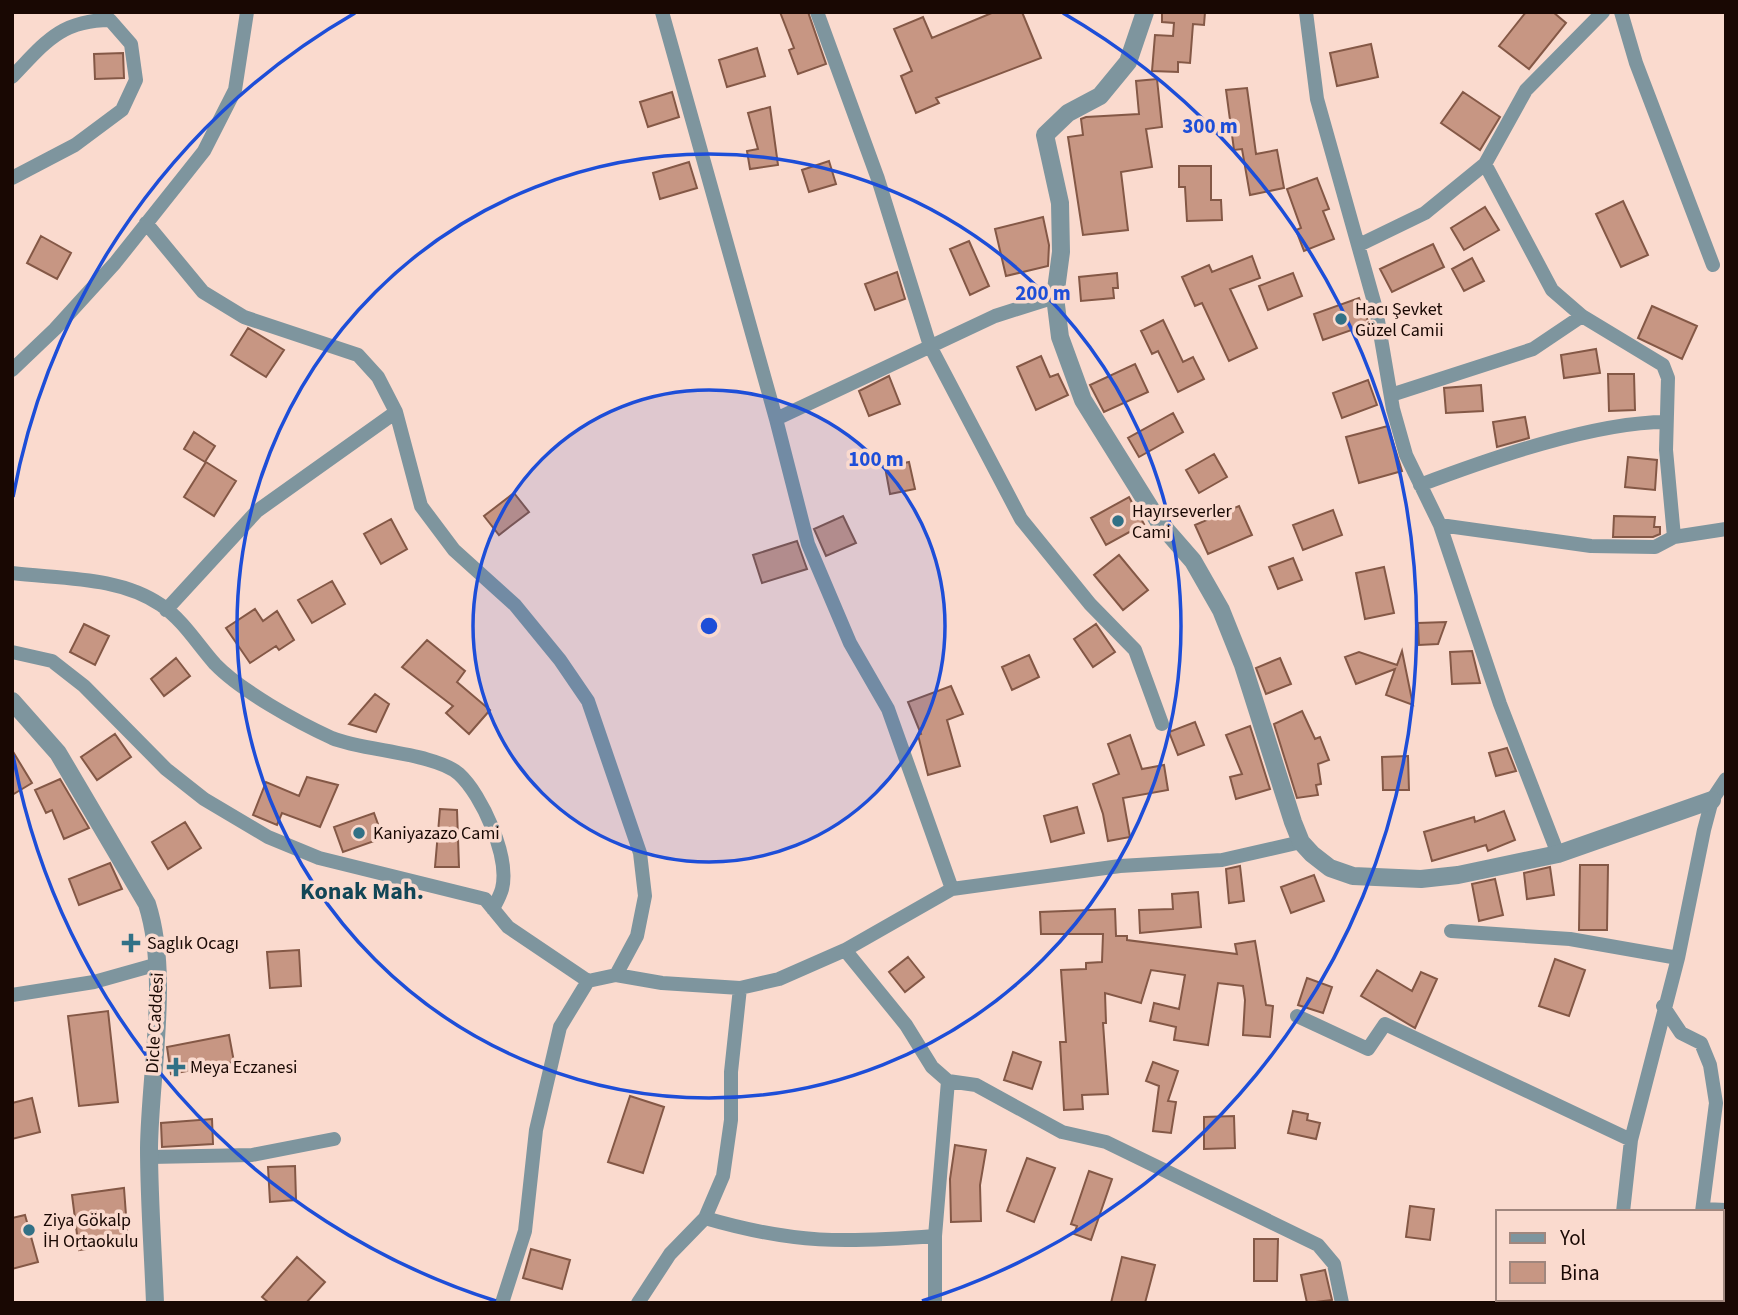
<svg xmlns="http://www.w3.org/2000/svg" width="1738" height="1315" font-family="'Source Sans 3',sans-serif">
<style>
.building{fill:#c79683;stroke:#845846;stroke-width:2}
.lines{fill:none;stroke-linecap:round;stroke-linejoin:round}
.minor{stroke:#7e959e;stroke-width:14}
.tertiary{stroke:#7e959e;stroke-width:18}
.ring{fill:none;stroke:#1d4ed8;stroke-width:3.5}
.poi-dot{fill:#327186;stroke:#fadace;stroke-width:2.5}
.labels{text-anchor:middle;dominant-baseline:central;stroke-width:7;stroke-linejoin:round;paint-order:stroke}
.poi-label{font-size:18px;fill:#190803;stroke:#fadace;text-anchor:start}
.street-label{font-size:18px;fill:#190803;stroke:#fadace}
.district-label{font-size:24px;font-weight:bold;fill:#114656;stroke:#fadace}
.centre{fill:#1d4ed8;stroke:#fadace;stroke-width:3.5}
.ring-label{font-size:21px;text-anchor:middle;font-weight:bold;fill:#1d4ed8;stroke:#fadace;stroke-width:7;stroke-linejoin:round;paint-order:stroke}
</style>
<rect width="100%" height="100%" fill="#fadace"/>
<path class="building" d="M780,12H808L826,64L798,74L789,50L794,48Z
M994,12H1022L1041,58L936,98L939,103L916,113L901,76L912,71L894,29L923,17L932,38Z
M1162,12H1205L1204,25L1193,24L1190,63L1178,62V72L1152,71L1155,35L1173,36L1174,23L1162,22Z
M1526,12H1553L1566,23L1529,69L1499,46Z
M1371,44L1378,77L1337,86L1330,53Z
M757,48L765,76L727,87L719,60Z
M123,53L124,78L95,79L94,54Z
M1157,79L1162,127L1146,129L1152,167L1121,172L1128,230L1083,235L1068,137L1083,135L1081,119L1086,117L1139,114L1136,81Z
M1247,88L1256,154L1277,150L1284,188L1250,195L1242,149L1234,150L1226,90Z
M672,92L679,117L648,127L640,102Z
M1463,92L1500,117L1480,150L1441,123Z
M770,107L778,165L750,169L747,151L758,149L748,113Z
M829,161L836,184L809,192L802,170Z
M689,162L697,188L660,199L653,173Z
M1179,166H1211V200H1221L1222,220L1187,221L1185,187H1179Z
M1317,178L1329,209L1323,211L1334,239L1304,251L1296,230L1301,228L1287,189Z
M1623,201L1648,255L1621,267L1596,214Z
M1485,207L1499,230L1464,250L1451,228Z
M1043,217L1049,245L1048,266L1006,276L995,229Z
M41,236L71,253L57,279L27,263Z
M969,241L989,286L970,295L950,249Z
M1433,244L1444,267L1392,292L1380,269Z
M1252,256L1260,278L1230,289L1257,348L1229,361L1202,303L1195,306L1182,277L1209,265L1212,272Z
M1472,258L1484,281L1464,291L1452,269Z
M897,272L905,299L875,310L865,284Z
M1117,273L1118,288H1113L1114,298L1081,301L1079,277Z
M1293,273L1302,296L1268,310L1259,286Z
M1359,298L1369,324L1323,340L1314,314Z
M1652,306L1697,326L1682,359L1638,338Z
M1163,320L1183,362L1193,357L1204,379L1178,392L1158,351L1152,354L1141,331Z
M248,328L284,350L266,377L231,355Z
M1596,349L1600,373L1564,378L1561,355Z
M1041,356L1050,377L1058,374L1068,395L1036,410L1017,367Z
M1135,364L1148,392L1104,412L1090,385Z
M1608,374H1634L1635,410L1609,411Z
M889,376L900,404L869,416L859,391Z
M1368,380L1377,405L1342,418L1333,393Z
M1481,385L1483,411L1446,413L1444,388Z
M1173,413L1183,432L1139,457L1128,438Z
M1525,417L1529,438L1497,447L1493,422Z
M1388,426L1402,471L1359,483L1346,437Z
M194,432L215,446L205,462L184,449Z
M1214,454L1227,477L1199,493L1186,470Z
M1628,457L1657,460L1655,490L1625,487Z
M206,462L236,481L214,516L184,497Z
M909,462L915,489L890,494L885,467Z
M514,493L529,512L499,535L484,516Z
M1129,497L1144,524L1106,545L1091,518Z
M1239,506L1252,535L1208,554L1195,525Z
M1333,510L1342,535L1303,550L1293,525Z
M843,516L856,543L826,556L814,529Z
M1614,516L1655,517L1654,527H1660V534L1653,537H1613Z
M391,519L407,549L381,564L364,534Z
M797,541L807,569L762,583L753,555Z
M1119,555L1148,590L1123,610L1094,575Z
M1293,558L1302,580L1278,589L1269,567Z
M1384,567L1394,613L1365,619L1356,573Z
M332,581L345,604L312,623L298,600Z
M255,609L263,621L277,611L294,640L279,650L276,646L250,663L226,628Z
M1446,622L1438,644L1419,645L1418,623Z
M84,624L109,636L95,665L70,652Z
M1096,624L1115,652L1093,667L1074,639Z
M427,640L465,671L457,682L490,710L469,734L446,713L453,706L402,667Z
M1402,651L1413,705L1386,695L1395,669L1356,684L1345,657L1359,652L1397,665Z
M1472,651L1480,683L1452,684L1450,652Z
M1029,655L1039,677L1012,690L1002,667Z
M176,658L190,676L164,696L151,679Z
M1280,658L1291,684L1266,694L1256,668Z
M951,686L963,714L947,720L960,766L928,775L918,735L921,734L908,702Z
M375,694L389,704L376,732L349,724Z
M1302,711L1315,739L1320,737L1329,760L1318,764L1321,784L1316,785L1318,795L1297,798L1274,724Z
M1195,722L1204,745L1178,755L1169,732Z
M1250,726L1270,789L1236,799L1230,777L1242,774L1226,735Z
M115,734L131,757L97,780L81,757Z
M1130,735L1142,769L1164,765L1168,790L1123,798L1130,837L1108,841L1103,814L1093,784L1119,774L1108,744Z
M1507,748L1516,771L1496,776L1489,753Z
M12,750L32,783L12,795Z
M1408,756L1409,790H1383L1382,757Z
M307,777L338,785L320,827L282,813L277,825L253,815L266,782L299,796Z
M60,779L89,828L64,839L52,810L46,813L35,790Z
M1077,807L1084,833L1051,842L1044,816Z
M440,809L457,810L459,867H435Z
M1504,811L1515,840L1488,851L1486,845L1432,861L1424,832L1474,817L1475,822Z
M374,813L383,838L343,852L334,827Z
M185,822L201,848L168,869L152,842Z
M110,863L122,889L79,905L69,879Z
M1580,865H1608L1607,930H1579Z
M1240,866L1244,901L1229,903L1226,869Z
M1550,867L1554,895L1527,899L1524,873Z
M1314,875L1324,901L1291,913L1281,887Z
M1495,879L1503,915L1479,921L1472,884Z
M1198,892L1201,927L1140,933L1139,910L1173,909L1172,894Z
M1115,909L1116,936H1127V940L1237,954L1235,944L1255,941L1266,1005L1273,1006L1270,1037L1243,1035L1245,1000L1243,986L1218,983L1208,1045L1174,1040L1176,1027L1150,1021L1154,1003L1179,1009L1185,975L1151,970L1141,1003L1105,993L1106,1023H1103L1108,1094L1082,1095L1083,1109L1064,1110L1060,1042H1066L1061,970L1086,969V963L1102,962L1103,934H1041L1040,912Z
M299,950L301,986L270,988L267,952Z
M908,957L924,977L905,992L889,972Z
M1555,959L1585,970L1569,1016L1539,1006Z
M1377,970L1412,991L1421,972L1437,979L1415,1028L1361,996Z
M1307,978L1332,987L1323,1013L1298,1005Z
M108,1011L118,1102L79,1106L68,1016Z
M229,1035L234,1062L171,1074L167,1047Z
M1013,1052L1041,1062L1032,1089L1004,1080Z
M1153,1062L1178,1071L1168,1101L1176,1102L1171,1133L1153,1131L1159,1086L1146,1081Z
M630,1096L664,1107L643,1173L608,1162Z
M32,1098L40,1132L12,1139V1103Z
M1293,1111L1308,1114L1307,1120L1320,1123L1316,1139L1288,1133Z
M1234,1116L1235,1148L1204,1149V1117Z
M212,1119L213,1144L162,1147L161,1123Z
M955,1145L986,1150L980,1185L981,1221L951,1222L950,1179Z
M1027,1158L1055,1168L1034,1222L1007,1211Z
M295,1166L296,1200L270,1202L268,1167Z
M1089,1171L1112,1179L1091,1240L1074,1234L1077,1226L1071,1224Z
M124,1188L128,1243L79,1250L72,1195Z
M1410,1206L1434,1209L1430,1240L1406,1237Z
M25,1215L38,1262L12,1269V1218Z
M1254,1239H1278L1277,1281H1254Z
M531,1249L570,1260L562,1289L523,1278Z
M297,1257L325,1282L306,1303H269L262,1297Z
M1122,1257L1155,1265L1145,1303H1111Z
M1325,1270L1332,1300L1307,1303L1301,1275Z"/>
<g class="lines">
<path class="minor" d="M662,12L776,419L808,544L850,643L888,709L952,889
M817,12L878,179L930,346L1021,519L1090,604L1135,650L1162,724
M1306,12L1317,99L1376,309L1393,409L1406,455L1440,525L1500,704L1558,854
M1621,12L1636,63L1713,265
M12,77C44,44 60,20 110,20L131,44L136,80L122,110L75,145L12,178
M1485,164L1552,290L1582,316L1663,365L1668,378L1666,450L1674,537
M146,223L203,292L244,317L358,355L378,377L396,412L421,506L454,550L515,605L560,660L588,701L640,853L645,896L637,936L616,975
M1359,245L1425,213L1485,164L1526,90L1603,12
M12,370L55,329L115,263L204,151L235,90L247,12
M1391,395L1533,349L1582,316
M776,419L995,316L1055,297
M1420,485C1489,459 1594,422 1666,422
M1440,525L1591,546L1655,547L1674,537L1726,529
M12,573C61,579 119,576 161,605C183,620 198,645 215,664C241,691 297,722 332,738C363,751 436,753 459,774C482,795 510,857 502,889C500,896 496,903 493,909
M166,610L257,511L396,412
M12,652L52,661L84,686L166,769L204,799L268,837L319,858L485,899L508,927L588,981
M1451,931L1570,939L1678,958
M845,950L906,1025L932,1067L948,1081L976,1085L1062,1132L1106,1142L1318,1245L1334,1264L1342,1303
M12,995L94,982L158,964
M1663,1006L1681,1033L1701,1043L1710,1065L1716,1103L1702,1212
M1297,1016L1368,1049L1385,1024L1631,1140
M150,1157L252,1155L334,1139
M1703,1209L1726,1210
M1623,1212L1631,1140L1678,958L1704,830L1712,800L1726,779
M705,1218C794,1244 844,1243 935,1236
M502,1303L525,1231L536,1130L560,1027L588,981L616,975L662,983L740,988L779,979L845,950L952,889L1120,866L1222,860L1301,842
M638,1303L670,1254L705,1218L723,1176L731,1120V1072L740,988
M935,1303V1236L948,1081
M1614,1303L1615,1299
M1692,1303L1693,1299"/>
<path class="tertiary" d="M1145,12L1128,62L1100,96L1068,113L1045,135L1060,203L1061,252L1055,297L1060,337L1083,400L1159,522L1193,561L1221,610L1243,665L1293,822L1301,842L1312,854L1330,868L1353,876L1421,879L1458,875L1558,854L1712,800
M12,701L58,753L147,904C170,975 150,1072 149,1148C149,1199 153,1251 155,1303"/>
</g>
<circle cx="709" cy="626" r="236" fill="#1d4ed8" fill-opacity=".12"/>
<g class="ring">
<circle cx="709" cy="626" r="236"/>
<circle cx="709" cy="626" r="472"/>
<path d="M496 1301A708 708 0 0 1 13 755M13 497A708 708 0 0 1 355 13M1063 13A708 708 0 0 1 922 1301"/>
</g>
<g class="poi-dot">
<circle cx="1341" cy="319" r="7"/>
<circle cx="1118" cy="521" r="7"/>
<circle cx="359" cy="833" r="7"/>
<path d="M127.5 932.5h7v7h7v7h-7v7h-7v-7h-7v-7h7z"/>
<path d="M172.5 1056.5h7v7h7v7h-7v7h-7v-7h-7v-7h7z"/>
<circle cx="29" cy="1230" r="7"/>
</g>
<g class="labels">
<g class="poi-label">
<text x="1355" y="309">Hacı Şevket<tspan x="1355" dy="21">Güzel Camii</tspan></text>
<text x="1132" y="511">Hayırseverler<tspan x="1132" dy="21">Cami</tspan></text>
<text x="373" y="833">Kaniyazazo Cami</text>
<text x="147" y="943">Saglık Ocagı</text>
<text x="190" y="1067">Meya Eczanesi</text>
<text x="43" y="1220">Ziya Gökalp<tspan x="43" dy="21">İH Ortaokulu</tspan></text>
</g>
<g class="street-label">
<text transform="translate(155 1023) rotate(-87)">Dicle Caddesi</text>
</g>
<g class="district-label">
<text x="362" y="891">Konak Mah.</text>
</g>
</g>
<circle cx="709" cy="626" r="10" class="centre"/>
<g class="ring-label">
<text x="1210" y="133">300 m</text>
<text x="1043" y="300">200 m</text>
<text x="876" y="466">100 m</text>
</g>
<rect width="1738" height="1315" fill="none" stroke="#190803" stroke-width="28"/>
<rect x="1496" y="1210" width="228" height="91" fill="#fadace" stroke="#a0867d" stroke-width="2"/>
<rect x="1510" y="1233" width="35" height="10" fill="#7e959e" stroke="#a0867d" stroke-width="2"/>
<text x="1560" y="1245" font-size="21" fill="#190803">Yol</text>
<rect x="1510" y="1262" width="35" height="21" fill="#c79683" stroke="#a0867d" stroke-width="2"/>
<text x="1560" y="1280" font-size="21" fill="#190803">Bina</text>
</svg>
